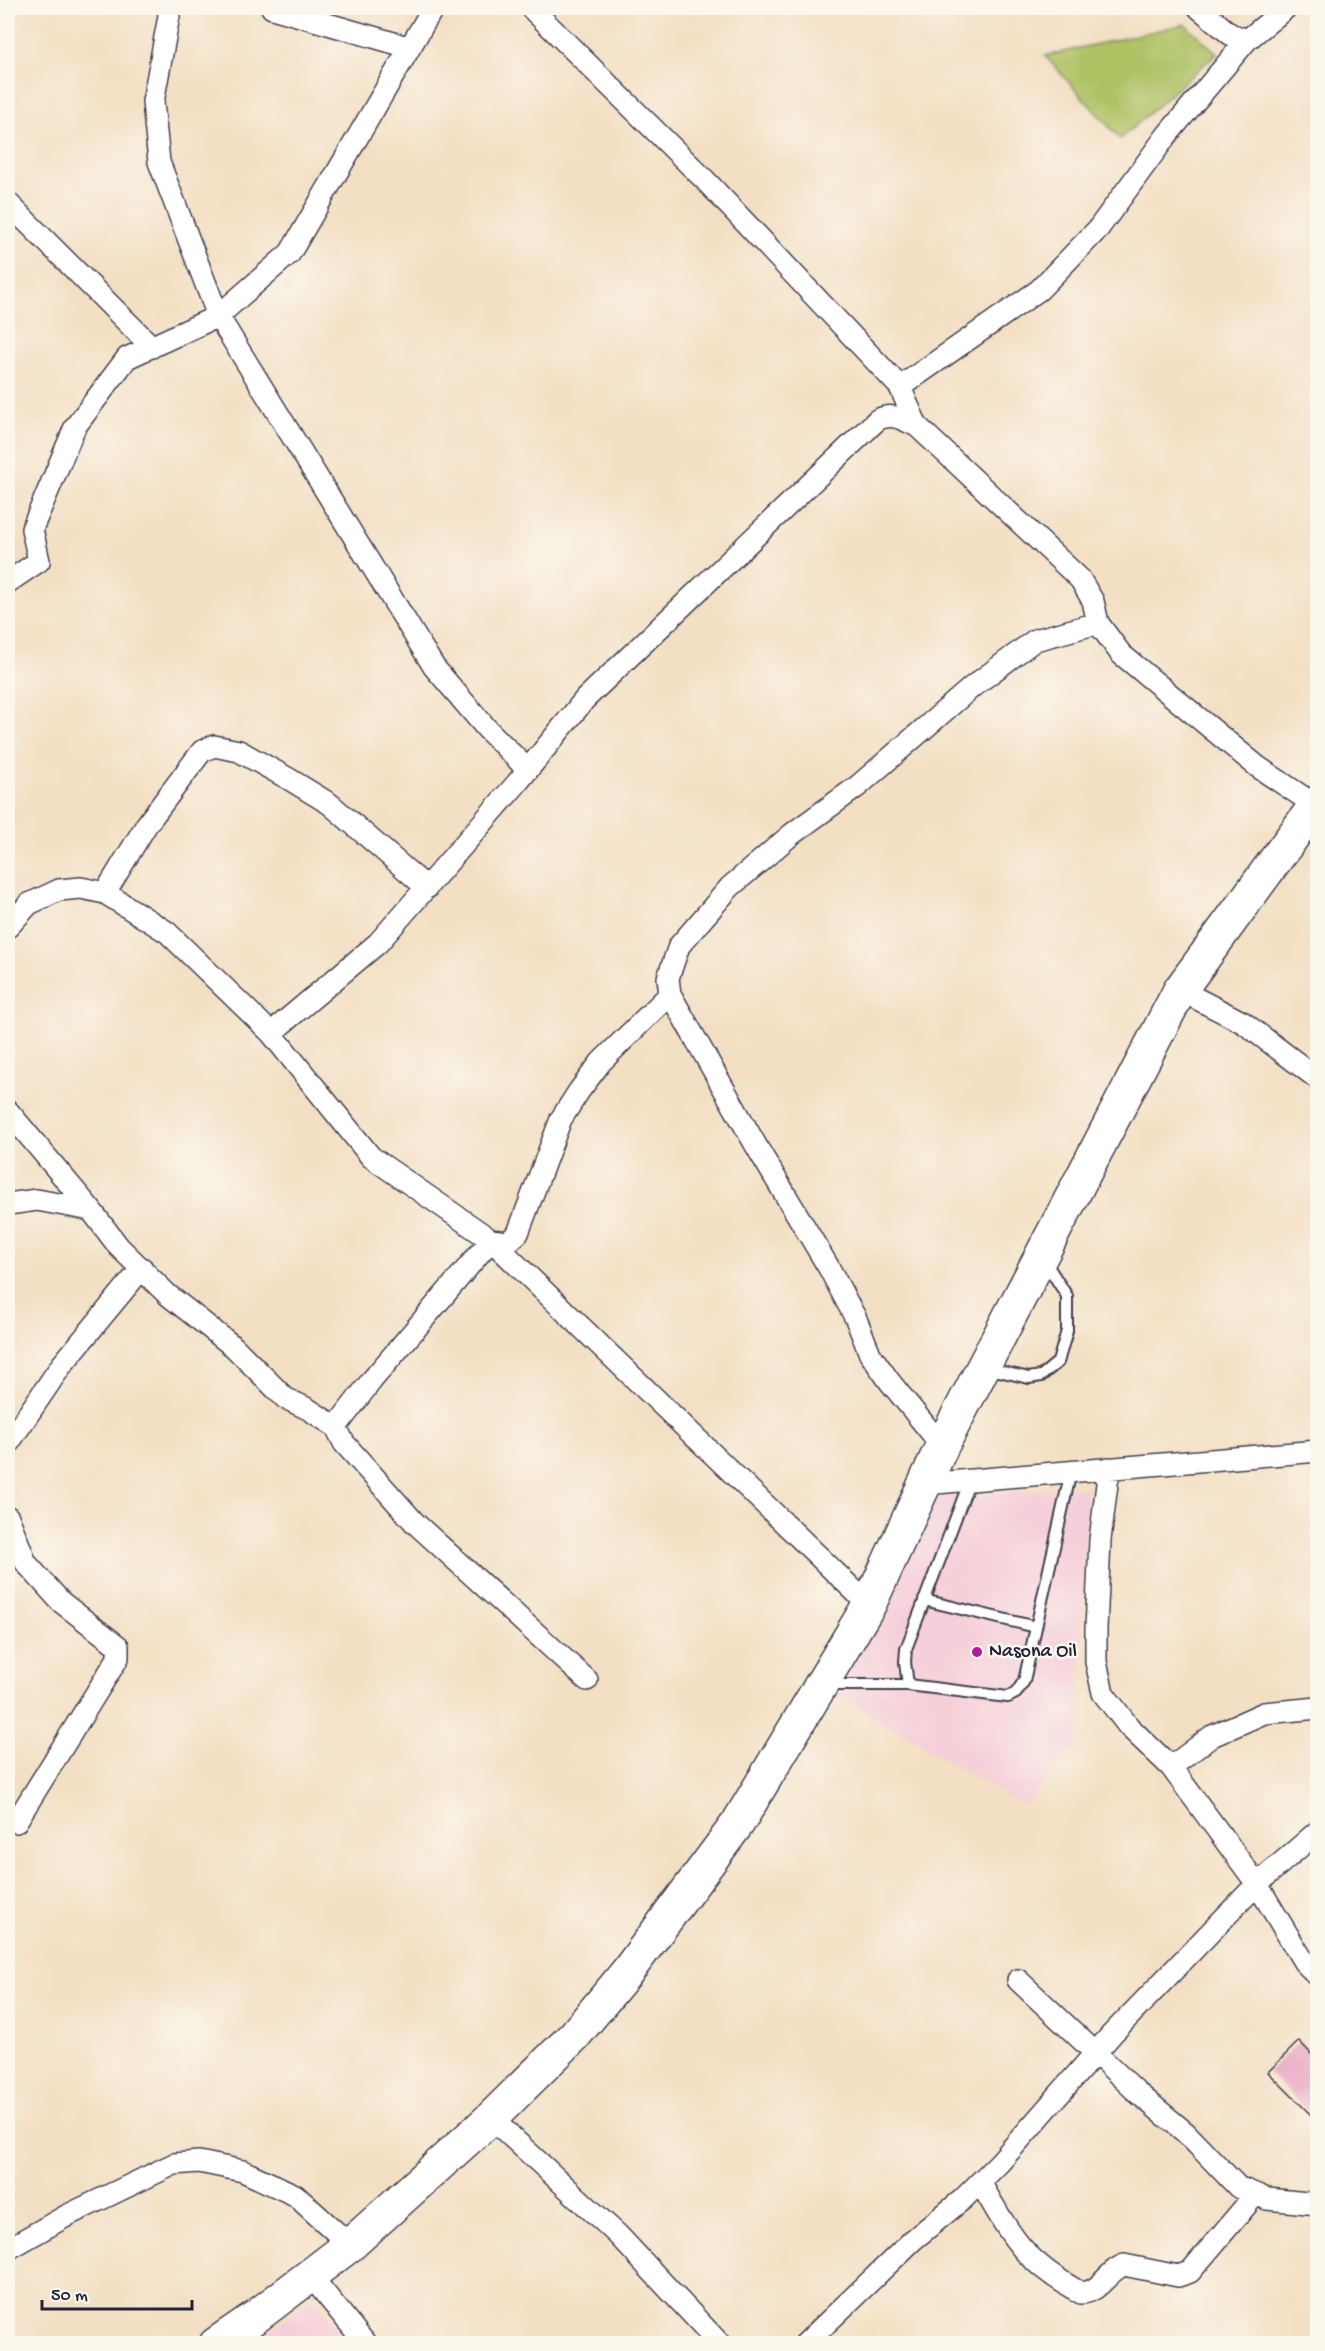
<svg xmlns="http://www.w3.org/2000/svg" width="1325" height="2351" font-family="'Gochi Hand',sans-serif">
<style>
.built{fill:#f5cfd9}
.green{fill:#aec164;stroke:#687250;stroke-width:1.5}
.building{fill:#e397bd}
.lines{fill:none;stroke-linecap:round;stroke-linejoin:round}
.service-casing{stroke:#413e4f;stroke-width:14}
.minor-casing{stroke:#413e4f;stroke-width:24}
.primary-casing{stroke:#413e4f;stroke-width:36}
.service{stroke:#fff;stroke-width:10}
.minor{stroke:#fff;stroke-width:21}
.primary{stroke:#fff;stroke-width:33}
.poi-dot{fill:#b5179e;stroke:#fbf7ec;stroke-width:2}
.labels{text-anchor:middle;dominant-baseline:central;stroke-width:5;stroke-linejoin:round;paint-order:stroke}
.poi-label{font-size:20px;fill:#22223b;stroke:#fbf7ec;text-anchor:start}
</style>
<rect width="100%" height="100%" fill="#fbf7ec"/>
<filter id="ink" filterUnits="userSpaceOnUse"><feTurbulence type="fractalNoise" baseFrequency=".0167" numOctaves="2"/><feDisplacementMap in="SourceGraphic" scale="12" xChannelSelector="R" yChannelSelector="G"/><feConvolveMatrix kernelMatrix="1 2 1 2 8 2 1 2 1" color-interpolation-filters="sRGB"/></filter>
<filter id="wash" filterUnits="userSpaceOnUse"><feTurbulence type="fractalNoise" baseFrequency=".008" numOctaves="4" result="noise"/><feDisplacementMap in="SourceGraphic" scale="24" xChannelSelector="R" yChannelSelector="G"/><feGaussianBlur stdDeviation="1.35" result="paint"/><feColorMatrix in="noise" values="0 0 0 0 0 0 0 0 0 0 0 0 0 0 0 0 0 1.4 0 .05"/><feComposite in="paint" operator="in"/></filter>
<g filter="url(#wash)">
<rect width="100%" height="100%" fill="#f3dfc3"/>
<path class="built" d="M1087,1488L1078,1743L1024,1806L838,1695L937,1497Z
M313,2297L350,2343H256Z"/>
<path class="green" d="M1185,24L1217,53L1120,139L1045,56Z"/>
<g id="blocks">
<path class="building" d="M1299,2041L1317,2060V2121L1268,2072Z"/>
</g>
</g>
<g filter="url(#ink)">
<use href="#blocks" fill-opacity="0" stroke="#413e4f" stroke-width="1.5"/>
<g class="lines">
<g class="service-casing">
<path id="service" d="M986,1368L1029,1378L1041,1376L1058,1362L1067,1331V1296L1044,1260
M924,1600L1036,1627
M828,1685H908L905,1662L906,1649L970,1480
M908,1685L1008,1697L1016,1693L1024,1681L1071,1471"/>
</g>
<g class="minor-casing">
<path id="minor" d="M168,8L169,16L153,102L159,162L218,316L434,667L487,729L528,770
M272,8L408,47
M531,8L705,180L900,387L917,426
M1199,8L1230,34L1247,40L1286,8
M8,203L152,347
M900,387L1039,290L1098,229L1167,135L1247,40
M8,582L39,561L32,529L75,427L127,358L218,316L290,253L433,8
M105,893L147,824L202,751L214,746L239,751L289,779L330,804L427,888
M8,927L29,904L59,890L81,888L105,893L167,932L271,1033L371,1157L491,1240L869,1605
M1180,990L1244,1023L1318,1079
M271,1033L378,943L518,782L585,699L877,420C892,412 902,419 917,426L1080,579L1093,601L1098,623L1121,654L1258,767L1315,805
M8,1111L91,1210
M8,1204L37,1200L91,1210L119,1247L168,1295L234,1347L285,1398L308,1409L336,1427L372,1380L491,1240L508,1242L518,1233L561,1119L579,1091L601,1062L670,994
M336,1427L344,1443L415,1523L587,1680
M8,1444L61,1366L142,1268
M942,1446L890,1382L870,1354L856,1319L829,1268L758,1149L670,994L668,978L679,946L730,887L792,834L858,786L972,687L1035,640L1098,623
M1109,1468L1100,1540L1096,1629V1662L1103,1693L1129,1727L1171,1767L1257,1884L1304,1962L1318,1976
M924,1484L1318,1451
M8,1517L26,1563L61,1602L118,1646V1658L16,1822
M1171,1767L1212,1736L1264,1713L1318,1708
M1018,1980L1139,2094L1186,2133L1238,2187L1267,2199L1318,2204
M491,2118L618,2235L720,2344
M980,2182C1012,2238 1023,2261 1081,2293C1100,2293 1107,2271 1124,2265L1178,2276L1190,2272L1255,2195
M8,2249L68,2215L174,2164L199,2162L243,2171L295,2195L350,2245
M310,2275L366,2344
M805,2344L913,2240L963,2199L1000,2162L1112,2034L1257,1884L1318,1831"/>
</g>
<g class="primary-casing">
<path id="primary" d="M216,2344L258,2315L350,2245L491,2118L574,2036L627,1972L738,1823L869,1605L942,1446L1180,990L1318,802"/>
</g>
<use href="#service" class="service"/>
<use href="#minor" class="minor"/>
<use href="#primary" class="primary"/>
</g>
</g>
<circle class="poi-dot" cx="977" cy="1652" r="6"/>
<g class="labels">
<g class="poi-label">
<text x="989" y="1652">Nasona Oil</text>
</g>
</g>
<rect width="1325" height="2351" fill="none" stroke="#fbf7ec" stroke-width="30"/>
<path d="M42 2300v9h150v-9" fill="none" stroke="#22223b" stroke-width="3"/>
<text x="51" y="2300" font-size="18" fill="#22223b" stroke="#fbf7ec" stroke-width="4.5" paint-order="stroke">50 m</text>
</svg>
